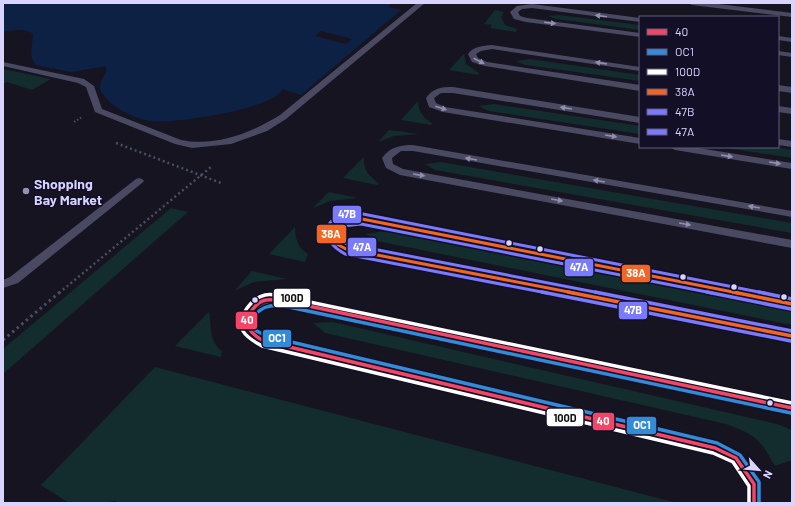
<svg xmlns="http://www.w3.org/2000/svg" width="795" height="506" font-family="Barlow,sans-serif">
<style>
.green{fill:#132c2d}
.water{fill:#0d2144}
.pier{fill:#161421}
.lines{fill:none;stroke-linecap:round;stroke-linejoin:round}
.path-far2{stroke:#44505f;stroke-width:2;stroke-dasharray:1.5 2;stroke-linecap:butt}
.path-far1{stroke:#44505f;stroke-width:2.5;stroke-dasharray:2 3;stroke-linecap:butt}
.path{stroke:#44505f;stroke-width:3;stroke-dasharray:2.5 3.5;stroke-linecap:butt}
.service{fill:#4a4962;fill-rule:evenodd}
.bus-1-casing{stroke:#130f26;stroke-width:6}
.bus-2-casing{stroke:#130f26;stroke-width:6}
.bus-3-casing{stroke:#130f26;stroke-width:6}
.bus-4-far1-casing{stroke:#130f26;stroke-width:6}
.bus-4-casing{stroke:#130f26;stroke-width:6}
.bus-5-far1-casing{stroke:#130f26;stroke-width:6}
.bus-5-casing{stroke:#130f26;stroke-width:6}
.bus-6-far1-casing{stroke:#130f26;stroke-width:6}
.bus-6-casing{stroke:#130f26;stroke-width:6}
.bus-1{stroke:#f34667;stroke-width:3.5}
.bus-2{stroke:#338bd7;stroke-width:3.5}
.bus-3{stroke:#fff;stroke-width:3.5}
.bus-4-far1{stroke:#f26522;stroke-width:3}
.bus-4{stroke:#f26522;stroke-width:3.5}
.bus-5-far1{stroke:#7a7aff;stroke-width:3}
.bus-5{stroke:#7a7aff;stroke-width:3.5}
.bus-6-far1{stroke:#7a7aff;stroke-width:3}
.bus-6{stroke:#7a7aff;stroke-width:3.5}
.oneway{fill:#928eb0}
.poi-dot{fill:#9591b1;stroke:#130f26;stroke-width:1.5}
.bus-dot{fill:#d9d4ff;stroke:#130f26;stroke-width:1.5}
.labels{text-anchor:middle;dominant-baseline:central;stroke-width:3;stroke-linejoin:round;paint-order:stroke}
.poi-label{font-size:14px;font-weight:bold;fill:#d9d4ff;stroke:#130f26;text-anchor:start}
.line-badge{stroke:#130f26;stroke-width:1.5}
.badge-label{font-size:11px;text-anchor:middle;font-weight:bold;fill:#fff}
.pale-badge-label{font-size:11px;text-anchor:middle;font-weight:bold;fill:#111}
</style>
<rect width="100%" height="100%" fill="#161421"/>
<path class="green" d="M495,10L504,12L501,17L505,25L517,29L516,32L490,28L492,25L484,24Z
M559,15L640,25V30L556,19L548,16Z
M464,54L466,64L479,73L478,75L449,70Z
M530,59L640,75V81L525,65L516,61Z
M3,69L51,79L32,90L7,82L3,84Z
M418,101C418,112 424,118 432,123L431,125L401,120Z
M494,104L640,126V134L489,111L479,106Z
M389,130L419,134L394,136L378,142Z
M721,147H773L792,150V158Z
M364,157C363,169 368,176 379,183L377,185L343,178Z
M441,162L792,223V233L435,170L425,164Z
M329,192L358,198L330,201L313,208Z
M171,208L188,212L3,374V349Z
M295,227C295,239 298,248 308,254L305,262L269,254Z
M385,231L792,311V325L377,241L366,234Z
M252,271L287,279L254,282L234,291Z
M209,312C212,328 208,340 222,351L221,357L175,346Z
M333,322L777,424L792,430V460L775,466C759,438 756,435 726,424L325,333L313,323Z
M155,367L677,503H116V501L101,503H69L41,485Z"/>
<path class="water" d="M3,3H392L388,7L401,10L301,95L282,89C277,109 168,125 149,121C131,117 110,107 101,91C96,82 109,74 106,66L71,72L36,65C28,57 33,44 33,34C25,28 13,30 3,32Z"/>
<path class="pier" d="M321,31L337,35L352,39L346,44L315,36Z"/>
<g class="lines">
<path class="path-far2" d="M74,122L82,117"/>
<path class="path-far1" d="M116,143L221,183
M59,293L211,167"/>
<path class="path" d="M3,340L60,292"/>
<path class="service" d="M417,3H425L286,119L267,131L231,144L192,148L175,144L95,112L86,87L78,83L3,66V62L84,79L94,86L102,109L181,140C215,147 251,133 280,115Z
M688,3H710L792,13V17L692,5Z
M532,4L640,18V22L532,8L522,9L518,12L520,16L527,18L640,33V37L526,22L514,19L510,12L517,6Z
M778,36L792,38V42L778,40Z
M492,45L640,67V71L492,49L481,51L476,54L478,58L487,62L640,85V91L485,66L472,62L468,54C474,46 482,46 492,45Z
M778,51L792,53V57L778,55Z
M778,85L792,87V93L778,91Z
M453,87L640,117V123L453,93H441L434,98L436,103L445,107L640,138V144L443,112L429,107L426,98C433,88 441,87 453,87Z
M778,106L792,108V114L778,112Z
M778,139L792,141V147L778,145Z
M413,145L792,211V217L413,151H401L392,158L393,164L403,169L792,240V248L400,175L386,168L382,158C390,147 400,145 413,145Z
M670,147H692L792,163V169L675,150Z
M139,178L142,179L144,181L142,183L18,283L3,288V280L10,277L136,179Z
M346,215H362L792,300V308L362,223C352,222 340,221 337,233L338,239L348,246L792,331V341L346,253C336,250 326,244 326,233L333,222Z
M271,295L285,297L792,402V414L285,305C279,305 272,303 266,305C262,307 259,310 256,313C247,324 255,332 266,337L715,442L741,453L761,484V503H747V486L731,463L713,454L260,344C226,329 242,297 271,295Z"/>
<g class="bus-1-casing">
<path id="bus-1" d="M754,503V484L736,458L715,448L264,341C250,334 241,323 253,309C256,305 260,301 266,300C272,299 279,300 285,301L792,408"/>
</g>
<g class="bus-2-casing">
<path id="bus-2" d="M759,503V482L740,455L717,443L266,336L253,329L251,321C259,307 269,304 284,306L791,413"/>
</g>
<g class="bus-3-casing">
<path id="bus-3" d="M749,503V486L733,462L713,453L262,346C255,342 247,338 243,331C236,317 252,298 265,295C270,294 276,295 281,296L792,403"/>
</g>
<g class="bus-4-far1-casing">
<path id="bus-4-far1" d="M574,293L346,249L335,243L331,233C337,219 348,219 362,219L738,293"/>
</g>
<g class="bus-4-casing">
<path id="bus-4" d="M568,292L792,336
M733,292L792,304"/>
</g>
<g class="bus-5-far1-casing">
<path id="bus-5-far1" d="M547,293L345,254C325,243 318,223 344,215C350,213 357,214 363,214L764,293"/>
</g>
<g class="bus-5-casing">
<path id="bus-5" d="M542,292L791,341
M759,292L792,299"/>
</g>
<g class="bus-6-far1-casing">
<path id="bus-6-far1" d="M600,293L347,244L339,239L336,234L343,226L361,224L712,293"/>
</g>
<g class="bus-6-casing">
<path id="bus-6" d="M595,292L792,331
M707,292L791,309"/>
</g>
<use href="#bus-1" class="bus-1"/>
<use href="#bus-2" class="bus-2"/>
<use href="#bus-3" class="bus-3"/>
<use href="#bus-4-far1" class="bus-4-far1"/>
<use href="#bus-4" class="bus-4"/>
<use href="#bus-5-far1" class="bus-5-far1"/>
<use href="#bus-5" class="bus-5"/>
<use href="#bus-6-far1" class="bus-6-far1"/>
<use href="#bus-6" class="bus-6"/>
</g>
<defs><path id="oneway-solid" d="M-6-.8H1V-3.2L6.5 0L1 3.2V.8H-6Z"/></defs>
<g class="oneway">
<use href="#oneway-solid" transform="translate(601 16) rotate(-173)"/>
<use href="#oneway-solid" transform="translate(550 23) rotate(7)"/>
<use href="#oneway-solid" transform="translate(479 61) rotate(27)"/>
<use href="#oneway-solid" transform="translate(601 63) rotate(-172)"/>
<use href="#oneway-solid" transform="translate(441 108) rotate(18)"/>
<use href="#oneway-solid" transform="translate(566 108) rotate(-171)"/>
<use href="#oneway-solid" transform="translate(611 136) rotate(9)"/>
<use href="#oneway-solid" transform="translate(727 156) rotate(9)"/>
<use href="#oneway-solid" transform="translate(471 159) rotate(-170)"/>
<use href="#oneway-solid" transform="translate(775 163) rotate(9)"/>
<use href="#oneway-solid" transform="translate(419 175) rotate(9)"/>
<use href="#oneway-solid" transform="translate(599 181) rotate(-170)"/>
<use href="#oneway-solid" transform="translate(557 200) rotate(10)"/>
<use href="#oneway-solid" transform="translate(754 207) rotate(-170)"/>
<use href="#oneway-solid" transform="translate(685 224) rotate(10)"/>
</g>
<circle class="poi-dot" cx="26" cy="191" r="4"/>
<g class="bus-dot">
<circle cx="509" cy="243" r="3.5"/>
<circle cx="540" cy="249" r="3.5"/>
<circle cx="683" cy="277" r="3.5"/>
<circle cx="734" cy="287" r="3.5"/>
<circle cx="784" cy="297" r="3.5"/>
<circle cx="255" cy="300" r="3.5"/>
<circle cx="770" cy="403" r="3.5"/>
</g>
<g class="labels">
<g class="poi-label">
<text x="34" y="183">Shopping<tspan x="34" dy="16">Bay Market</tspan></text>
</g>
</g>
<g class="line-badge">
<rect x="332" y="205" width="30" height="19" rx="4" fill="#7a7aff"/>
<rect x="316" y="224" width="31" height="20" rx="4" fill="#f26522"/>
<rect x="347" y="237" width="30" height="20" rx="4" fill="#7a7aff"/>
<rect x="564" y="258" width="30" height="19" rx="4" fill="#7a7aff"/>
<rect x="621" y="264" width="30" height="19" rx="4" fill="#f26522"/>
<rect x="273" y="288" width="38" height="20" rx="4" fill="#fff"/>
<rect x="618" y="301" width="30" height="19" rx="4" fill="#7a7aff"/>
<rect x="235" y="311" width="23" height="19" rx="4" fill="#f34667"/>
<rect x="262" y="329" width="30" height="19" rx="4" fill="#338bd7"/>
<rect x="546" y="408" width="38" height="19" rx="4" fill="#fff"/>
<rect x="592" y="412" width="23" height="19" rx="4" fill="#f34667"/>
<rect x="626" y="416" width="31" height="19" rx="4" fill="#338bd7"/>
</g>
<g class="badge-label">
<text x="347" y="218">47B</text>
<text x="331" y="238">38A</text>
<text x="362" y="251">47A</text>
<text x="579" y="271">47A</text>
<text x="636" y="277">38A</text>
<text x="633" y="314">47B</text>
<text x="247" y="324">40</text>
<text x="277" y="342">OC1</text>
<text x="603" y="425">40</text>
<text x="642" y="429">OC1</text>
</g>
<g class="pale-badge-label">
<text x="292" y="302">100D</text>
<text x="565" y="422">100D</text>
</g>
<rect width="795" height="506" fill="none" stroke="#d9d4ff" stroke-width="8"/>
<rect x="639" y="16" width="140" height="132" fill="#130f26" stroke="#625e7d"/>
<rect x="647" y="29" width="20" height="6" fill="#f34667" stroke="#625e7d"/>
<text x="675" y="36" font-size="12" fill="#d9d4ff">40</text>
<rect x="647" y="49" width="20" height="6" fill="#338bd7" stroke="#625e7d"/>
<text x="675" y="56" font-size="12" fill="#d9d4ff">OC1</text>
<rect x="647" y="69" width="20" height="6" fill="#ffffff" stroke="#625e7d"/>
<text x="675" y="76" font-size="12" fill="#d9d4ff">100D</text>
<rect x="647" y="89" width="20" height="6" fill="#f26522" stroke="#625e7d"/>
<text x="675" y="96" font-size="12" fill="#d9d4ff">38A</text>
<rect x="647" y="109" width="20" height="6" fill="#7a7aff" stroke="#625e7d"/>
<text x="675" y="116" font-size="12" fill="#d9d4ff">47B</text>
<rect x="647" y="129" width="20" height="6" fill="#7a7aff" stroke="#625e7d"/>
<text x="675" y="136" font-size="12" fill="#d9d4ff">47A</text>
<g transform="translate(759 470) rotate(117)" stroke="#130f26" stroke-width="3" paint-order="stroke">
<path d="M0-3L7 15L0 10L-7 15Z" fill="#d9d4ff"/>
<text y="-6" font-size="11" font-weight="bold" text-anchor="middle" fill="#d9d4ff">N</text>
</g>
</svg>
